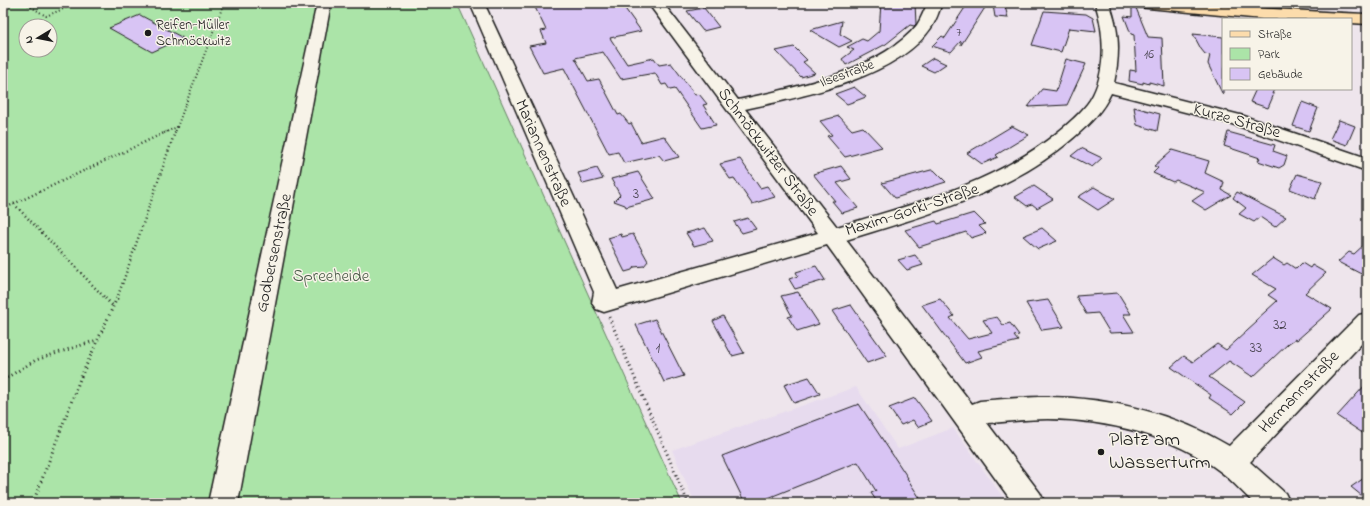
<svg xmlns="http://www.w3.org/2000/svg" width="1370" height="506" font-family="'Indie Flower',sans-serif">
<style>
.built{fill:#e7dbee}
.green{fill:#abe4a8;stroke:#648062;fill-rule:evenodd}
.building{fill:#d8c4f4;stroke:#1c1c1c}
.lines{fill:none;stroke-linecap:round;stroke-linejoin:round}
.minor-casing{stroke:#1c1c1c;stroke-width:3}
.major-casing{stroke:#1c1c1c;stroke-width:3}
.path-far2{stroke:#1c1c1c;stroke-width:2;stroke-dasharray:1 2.5;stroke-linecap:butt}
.path-far1{stroke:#1c1c1c;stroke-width:2.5;stroke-dasharray:1 3;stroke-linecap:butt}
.path{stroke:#1c1c1c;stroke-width:3;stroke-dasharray:1 3.5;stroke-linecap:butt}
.minor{fill:#f7f3e8;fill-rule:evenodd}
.major{fill:#fcdcac;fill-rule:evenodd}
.poi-dot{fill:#1c1c1c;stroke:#f7f3e8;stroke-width:1.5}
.labels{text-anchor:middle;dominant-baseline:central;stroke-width:3;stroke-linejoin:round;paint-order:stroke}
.far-number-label{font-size:13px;fill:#4b4652}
.far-poi-label{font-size:14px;fill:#1c1c1c;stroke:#f7f3e8;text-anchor:start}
.far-street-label{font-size:14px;fill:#1c1c1c;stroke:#f7f3e8}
.number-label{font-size:15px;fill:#4b4652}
.street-label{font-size:17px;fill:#1c1c1c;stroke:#f7f3e8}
.park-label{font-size:17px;fill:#475846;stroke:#f7f3e8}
.near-poi-label{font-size:20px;fill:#1c1c1c;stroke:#f7f3e8;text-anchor:start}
</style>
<rect width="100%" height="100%" fill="#eee5ec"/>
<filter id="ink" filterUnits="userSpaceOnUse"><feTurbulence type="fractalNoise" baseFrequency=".025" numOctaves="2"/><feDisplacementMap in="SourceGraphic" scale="8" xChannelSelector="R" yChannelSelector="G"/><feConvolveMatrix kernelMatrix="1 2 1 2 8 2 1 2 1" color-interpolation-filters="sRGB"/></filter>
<g filter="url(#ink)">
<path class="built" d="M856,387L898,449L953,428L1007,503H695L672,450Z"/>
<path class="green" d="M3,3H457L682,503H3ZM26,26H50V50H26Z"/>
<path class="building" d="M533,3H621L641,31L610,38L627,64L654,58L659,65L671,63L695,95L699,94L707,104L703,105L716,125L702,128L675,89L670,90L666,84L662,85L655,73L621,79L603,52L575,58L588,81L599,79L618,115L621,114L629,124L631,123L641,142L664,136L679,157L664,161L659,155L624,163L618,152L609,154L564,68L543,73L529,46L546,43L541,31L546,30Z
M881,3H915L916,24L914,26L910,25L886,44L846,65L842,59L854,50L847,47L862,39L867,41L879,31Z
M968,3H988L961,45V41L951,52L932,46L942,36L945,38Z
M993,5L1005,6L1008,18L995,17Z
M1132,7L1136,8L1148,37L1162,38L1164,86L1149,82V84L1143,82V84L1129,81L1130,70L1136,71L1134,35L1131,34L1124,16L1132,17Z
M704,8L719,27L703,31L687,11Z
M1044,11L1086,14L1093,18L1096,31L1069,28L1061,52L1032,45Z
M140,15L183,38L152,52L109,28Z
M842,21L840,34L852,41L839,47L810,30Z
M1193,34L1223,37V95L1208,64L1210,55L1205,54L1201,49Z
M794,47L807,60L803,62L815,73L801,77L776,51Z
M933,58L946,64L934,72L921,66Z
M1066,59L1086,64L1067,105L1028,107L1042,89L1056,91Z
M854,87L866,97L847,104L835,94Z
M1256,89H1274L1272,94H1274L1268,108L1250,102Z
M1302,102L1318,108L1309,131L1293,126Z
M1134,107L1160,114L1157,131L1137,125Z
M839,116L852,130L863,127L882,147L845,157L827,136L832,135L820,121Z
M1339,120L1355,126L1347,145L1330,139Z
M1012,126L1029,135L996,155L998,157L982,164L967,153Z
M1228,132L1275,145L1273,151L1287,156L1284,165L1279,168L1258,161L1260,158L1224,146Z
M1081,148L1102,158L1092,167L1071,156Z
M1172,150L1209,161L1205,173L1224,182L1222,190L1231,195L1206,210L1192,201L1205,192L1176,180L1173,182L1153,173L1158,168L1154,166Z
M740,159L760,188L767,186L775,197L752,204L734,178L730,179L720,164Z
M841,166L851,179L837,183L858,208L842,213L832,201H835L813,174Z
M597,168L603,179L583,184L578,173Z
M931,170H934L946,182L895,198L882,183Z
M638,172L655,199L626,207L625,205L614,201L620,195L611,179Z
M1297,174L1322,181L1315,199L1290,189Z
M1034,186L1053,199L1037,208L1032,204L1027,206L1015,197Z
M1094,187L1115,199L1098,210L1078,197Z
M1237,192L1270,209L1286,217L1275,227L1260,217L1254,222L1239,214L1246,208L1233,198Z
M974,213L985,224L979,226L986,233L971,238L966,232L919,247L905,230L936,221L938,224Z
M748,218L756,229L742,233L734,222Z
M705,228L713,241L694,246L686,233Z
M1042,228L1057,241L1038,249L1023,236Z
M621,234L622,237L633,234L648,261L644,266L634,267L632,270L625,272L608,238Z
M1367,242V277L1338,262L1349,252L1354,254Z
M915,255L923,265L907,270L898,260Z
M1273,258L1284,265L1287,263L1296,269L1302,263L1310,268L1312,265L1326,273L1305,293L1332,309L1297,340L1295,339L1289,343L1253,377L1229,361L1209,377L1245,402L1233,414L1209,398L1211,395L1171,367L1184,356L1193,362L1217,344L1226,350L1257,322L1255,321L1277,301L1268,295L1276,289L1252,275Z
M816,266L825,280L795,289L789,279L798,276L796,272Z
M798,292L819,324L797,331L788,317L792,316L781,296Z
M1118,293L1131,314H1123L1134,332L1110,333L1098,313L1086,314L1076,296Z
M940,299L954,316L950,318L968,339L992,333L983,320L997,317L1003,325L1010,323L1019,335L1014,336L1018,341L978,351L982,357L965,363L922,305Z
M1048,300L1064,327L1042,330L1026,303Z
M851,305L862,321L887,356L867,363L832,311Z
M723,316L744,353L732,356L713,321Z
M655,319L684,376L664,382L636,325Z
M809,377L820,394L794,403L784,385Z
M1367,383V436L1337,416Z
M915,398L932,421L918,427L913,420L901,425L889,408Z
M859,404L908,478H907L923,503H878L871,493L876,491L858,462L768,498L770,503H745L722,456Z
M1367,476V500L1351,487Z"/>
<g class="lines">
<g class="minor-casing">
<path id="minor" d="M317,3H331L238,503H208Z
M470,3H484L617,290L818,233L648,3H663L738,100C793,88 880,71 917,25C921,19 924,10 928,3H942C939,11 936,21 931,28C897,78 801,97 745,109L837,227C914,204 994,184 1058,132C1069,123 1082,112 1090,100C1107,73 1105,32 1095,3H1109C1120,30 1120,55 1114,83L1244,116L1367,158V171L1232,124L1111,93C1103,111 1088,126 1072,139C1008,194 926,215 846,240L972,404L980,401C1002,399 1025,397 1047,397C1109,397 1176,414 1229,446L1359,315L1367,313V338L1250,462L1285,493L1290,503H1254C1243,493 1233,481 1221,472C1173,435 1107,420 1048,419C1027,419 1007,422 987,423L1040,493L1045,503H1013L827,245L604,312L596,309L592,303L594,292Z"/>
</g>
<g class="major-casing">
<path id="major" d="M1131,3C1209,3 1288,11 1367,14V24L1351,23V19H1262L1138,7L1133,6Z"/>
</g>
<path class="path-far2" d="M25,3L46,16L78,3
M177,127L224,3
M164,133L177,127L175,133"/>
<path class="path-far1" d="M14,204L106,299
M3,209L166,132
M117,299L175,132"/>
<path class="path" d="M105,298L114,307
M609,317L688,503
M3,380L36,360L97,340
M33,503L80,379L117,298"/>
<use href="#minor" class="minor"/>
<use href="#major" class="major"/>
</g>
</g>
<g class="poi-dot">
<circle cx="148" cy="33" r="4"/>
<circle cx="1101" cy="452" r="4"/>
</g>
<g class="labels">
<g class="far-number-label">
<text x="959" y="32">7</text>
<text x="1149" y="54">16</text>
</g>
<g class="far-poi-label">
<text x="156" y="25">Reifen-Müller<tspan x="156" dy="16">Schmöckwitz</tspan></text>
</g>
<g class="far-street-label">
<text transform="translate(847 74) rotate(-20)">Ilsestraße</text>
</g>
<g class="number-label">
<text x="636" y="194">3</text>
<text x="1280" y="325">32</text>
<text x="658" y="348">1</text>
<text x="1256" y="348">33</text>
</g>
<g class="street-label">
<text transform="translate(1237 121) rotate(16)">Kurze Straße</text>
<text transform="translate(768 152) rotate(53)">Schmöckwitzer Straße</text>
<text transform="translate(543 153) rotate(66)">Mariannenstraße</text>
<text transform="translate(912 210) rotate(-18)">Maxim-Gorki-Straße</text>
<text transform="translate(274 253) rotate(-78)">Godbersenstraße</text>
<text transform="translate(1299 392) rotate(-46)">Hermannstraße</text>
</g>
<g class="park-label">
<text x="331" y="276">Spreeheide</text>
</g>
<g class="near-poi-label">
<text x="1109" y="440">Platz am<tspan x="1109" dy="23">Wasserturm</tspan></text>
</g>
</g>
<rect width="1370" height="506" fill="none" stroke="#f7f3e8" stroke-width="16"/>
<rect x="8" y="8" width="1354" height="490" fill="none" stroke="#1c1c1c" stroke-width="1.5" filter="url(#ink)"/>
<rect x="1222" y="18" width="130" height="72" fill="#f7f3e8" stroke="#9f9d96"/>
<rect x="1230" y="31" width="20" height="6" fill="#fcdcac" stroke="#9f9d96"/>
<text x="1258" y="38" font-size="12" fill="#1c1c1c">Straße</text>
<rect x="1230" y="48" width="20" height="12" fill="#abe4a8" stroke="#9f9d96"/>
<text x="1258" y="58" font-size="12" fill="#1c1c1c">Park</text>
<rect x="1230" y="68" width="20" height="12" fill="#d8c4f4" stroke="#9f9d96"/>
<text x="1258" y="78" font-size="12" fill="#1c1c1c">Gebäude</text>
<g transform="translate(38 38) rotate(260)"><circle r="19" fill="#f7f3e8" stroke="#9f9d96"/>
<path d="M0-3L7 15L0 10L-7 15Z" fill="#1c1c1c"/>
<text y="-6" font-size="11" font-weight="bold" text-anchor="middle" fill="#1c1c1c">N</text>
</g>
</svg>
